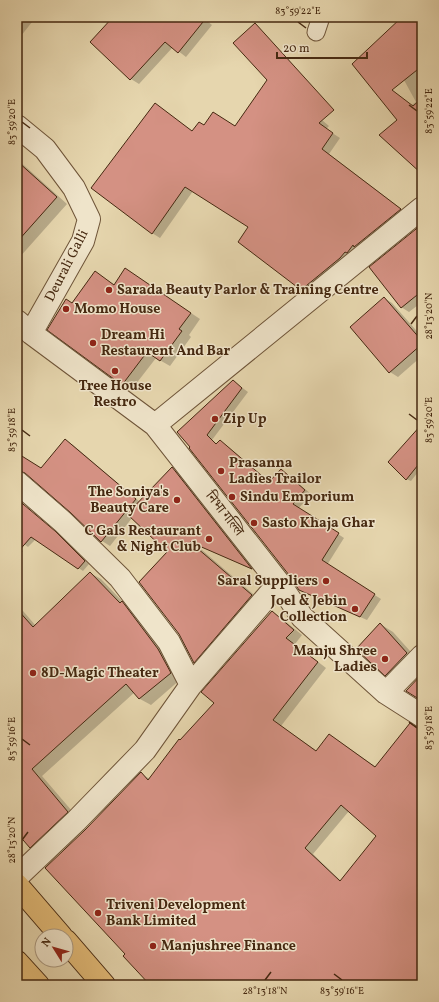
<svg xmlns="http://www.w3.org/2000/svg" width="439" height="1002" font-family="Vollkorn,'Noto Serif Devanagari',serif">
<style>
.shadow{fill:#0003;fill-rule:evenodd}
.building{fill:#d49183;stroke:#462911;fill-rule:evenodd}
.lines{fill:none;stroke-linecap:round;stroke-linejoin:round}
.lane-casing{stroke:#6e5438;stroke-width:19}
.street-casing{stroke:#6e5438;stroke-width:24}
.primary-casing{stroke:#462911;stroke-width:24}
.lane{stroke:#efe4ca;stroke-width:17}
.street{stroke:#efe4ca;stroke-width:22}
.primary{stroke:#e3bb77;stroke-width:22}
.ticks{fill:none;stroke:#462911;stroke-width:1.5}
.poi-dot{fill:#8f2418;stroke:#efe4ca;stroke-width:1.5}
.labels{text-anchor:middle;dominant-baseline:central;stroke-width:3;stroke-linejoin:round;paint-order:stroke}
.street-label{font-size:14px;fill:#462911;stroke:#efe4ca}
.poi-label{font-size:14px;font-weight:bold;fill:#462911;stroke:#efe4ca;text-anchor:start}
.neatline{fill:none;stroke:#462911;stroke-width:1.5}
.ticks-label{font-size:10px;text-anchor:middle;fill:#462911}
</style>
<rect width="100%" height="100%" fill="#e6d6ae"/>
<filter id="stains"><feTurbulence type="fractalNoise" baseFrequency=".005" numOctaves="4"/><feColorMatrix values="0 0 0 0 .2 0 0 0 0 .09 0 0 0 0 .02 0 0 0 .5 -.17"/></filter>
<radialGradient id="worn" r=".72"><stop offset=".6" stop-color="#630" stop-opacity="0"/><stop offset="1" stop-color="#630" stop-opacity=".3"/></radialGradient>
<path class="shadow" d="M17,17H36L17,41Z
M114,17H202L212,25L186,57L173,47L139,84L131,79Z
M403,17H422V173L395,116L416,102L381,38Z
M278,83L329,126L326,129L340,138L329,154L408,214L310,294L302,289L250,227L193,191L160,238L152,233L193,132L205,126L235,127Z
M17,159L67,204L18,259L17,258Z
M422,227V302L409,312L401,307Z
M125,269L200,319L189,335L191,337L170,366L156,358L132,389L122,384L72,304L95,272L115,285Z
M384,298L392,303L422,337V356L398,377L390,372Z
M233,381L248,392L212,440L217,444L220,441L226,445L270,482L281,470L287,474L311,494L299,508L344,538L327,565L381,599L367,620L306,593L290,575L190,448Z
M65,440L73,445L140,502L172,468L180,473L258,572L195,544L260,600L202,667L194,662L168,552L132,518L110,546L102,541Z
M422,441V467L411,481L406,479Z
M24,506L59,535L89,564L83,571L36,539L28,547L17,539V514Z
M17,548L23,551L17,558Z
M90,573L101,579L125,604L133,609L181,679L151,705L140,699L135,692L42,776L78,818L41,853L30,847L17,831V604L36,626Z
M272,612L280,617L302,635L295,644L326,668L281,726L317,751L330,735L376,767L422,747V985H151L127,954L85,831L141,774L150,779L180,741L215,703ZM349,811L378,836L341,881L313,854Z
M380,624L393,632L419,661L399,682L386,675Z"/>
<path class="building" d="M113,17H207L178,53L165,42L130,80L90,42Z
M402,17H422V66L392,90L413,106L422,98V174L379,135L397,120L352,64Z
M255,23L334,110L319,123L333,133L322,149L401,209L354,247L353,245L347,253L345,252L340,258L301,290L238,242L248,227L185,187L152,234L91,188L155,103L192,131L199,122L204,125L213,112L235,126L267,80L233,43Z
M17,161L57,197L17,242Z
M421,225L422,226V291L401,308L369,267Z
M125,268L191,313L179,329L182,331L160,361L147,352L122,385L47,330L66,299L72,303L95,271L114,285Z
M384,297L422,341V344L389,373L350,327Z
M233,380L242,388L207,435L216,444L220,440L269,482L281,469L305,490L293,504L339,533L322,560L375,594L360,617L299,590L289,575L189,448L190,447L177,432Z
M422,424V460L406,480L388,462Z
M65,439L136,499L101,542L71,513L25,473L17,470V453L41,468Z
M172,467L252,569L190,542L252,595L194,663L179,634L139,582L167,552L127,514Z
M17,499L55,531L85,561L78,569L31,537L17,553Z
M90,572L120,603L122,601L158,649L171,673L139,699L126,684L32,769L68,812L30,848L17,833V609L33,627Z
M272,611L294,630L286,638L318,662L273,720L316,751L329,734L375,767L410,723L416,727L422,728V985H150L123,956L125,954L45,868L85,830L141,772L148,780L179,739L180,740L214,703L201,692ZM341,805L376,836L340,881L305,848Z
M380,623L407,653L385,676L356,649Z
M422,674V701L406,691Z"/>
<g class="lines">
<g class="lane-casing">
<path id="lane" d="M316,32L321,17"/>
</g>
<g class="street-casing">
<path id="street" d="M17,126L45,149L74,188L89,219L83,241L31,333
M17,321L31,333L155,425L279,583L302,617L386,693L422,716
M155,425L422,208
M17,482L63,522L120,578L169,642L191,685
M386,693L422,656
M17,877L76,821L145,750L191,685L279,583"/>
</g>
<g class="primary-casing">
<path id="primary" d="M17,885L61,936
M66,941L104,985
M17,962L38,985"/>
</g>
<use href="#lane" class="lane"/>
<use href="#street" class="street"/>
<use href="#primary" class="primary"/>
</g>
<path class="ticks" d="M298,22L306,28M409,105L417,111M22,122L30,128M411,324L417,316M409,414L417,420M22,430L30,436M409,722L417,728M22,739L30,745M22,840L28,832M334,974L342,980M265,980L271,972"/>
<g class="poi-dot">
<circle cx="109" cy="290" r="4"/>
<circle cx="66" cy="309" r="4"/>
<circle cx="93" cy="343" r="4"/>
<circle cx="115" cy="371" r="4"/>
<circle cx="215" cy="419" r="4"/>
<circle cx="221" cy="471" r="4"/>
<circle cx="232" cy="497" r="4"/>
<circle cx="177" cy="500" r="4"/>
<circle cx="254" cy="523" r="4"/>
<circle cx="209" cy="539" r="4"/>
<circle cx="326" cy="581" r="4"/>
<circle cx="355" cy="609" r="4"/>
<circle cx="385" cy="659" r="4"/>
<circle cx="33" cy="673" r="4"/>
<circle cx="98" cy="913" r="4"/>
<circle cx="153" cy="946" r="4"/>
</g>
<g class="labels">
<g class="street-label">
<text transform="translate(67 266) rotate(-63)">Deurali Galli</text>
<text transform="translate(224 514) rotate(52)">निभा गल्लि</text>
</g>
<g class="poi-label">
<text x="117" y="290">Sarada Beauty Parlor &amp; Training Centre</text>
<text x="74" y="309">Momo House</text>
<text x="101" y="335">Dream Hi<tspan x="101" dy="16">Restaurent And Bar</tspan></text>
<text x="115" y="386" text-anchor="middle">Tree House<tspan x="115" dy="16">Restro</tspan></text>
<text x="223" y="419">Zip Up</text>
<text x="229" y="463">Prasanna<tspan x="229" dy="16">Ladies Trailor</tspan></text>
<text x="169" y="492" text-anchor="end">The Soniya's<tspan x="169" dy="16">Beauty Care</tspan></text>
<text x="240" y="497">Sindu Emporium</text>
<text x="262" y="523">Sasto Khaja Ghar</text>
<text x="201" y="531" text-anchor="end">C Gals Restaurant<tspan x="201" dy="16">&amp; Night Club</tspan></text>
<text x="318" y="581" text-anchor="end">Saral Suppliers</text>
<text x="347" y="601" text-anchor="end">Joel &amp; Jebin<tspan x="347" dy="16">Collection</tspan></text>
<text x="377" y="651" text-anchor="end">Manju Shree<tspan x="377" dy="16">Ladies</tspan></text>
<text x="41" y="673">8D-Magic Theater</text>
<text x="106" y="905">Triveni Development<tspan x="106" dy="16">Bank Limited</tspan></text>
<text x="161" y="946">Manjushree Finance</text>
</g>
</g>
<rect width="439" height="1002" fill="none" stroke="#e6d6ae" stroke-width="44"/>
<g transform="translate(54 948) rotate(307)"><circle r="19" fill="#efe4ca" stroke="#ab9980"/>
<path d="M0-3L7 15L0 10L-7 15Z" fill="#8f2418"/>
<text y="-6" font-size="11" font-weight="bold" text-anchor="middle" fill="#462911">N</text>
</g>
<path d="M277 52v6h90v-6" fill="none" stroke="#462911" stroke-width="2"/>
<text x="283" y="52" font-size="12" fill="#462911" stroke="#efe4ca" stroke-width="3" paint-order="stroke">20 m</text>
<rect x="22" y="22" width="395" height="958" class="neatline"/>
<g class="ticks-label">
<text x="298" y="14">83°59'22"E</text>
<text transform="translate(428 111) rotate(-90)" y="4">83°59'22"E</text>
<text transform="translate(11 122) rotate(-90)" y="4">83°59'20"E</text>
<text transform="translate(428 316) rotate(-90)" y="4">28°13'20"N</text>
<text transform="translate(428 420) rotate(-90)" y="4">83°59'20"E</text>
<text transform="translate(11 430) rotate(-90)" y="4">83°59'18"E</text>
<text transform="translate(428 728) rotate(-90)" y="4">83°59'18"E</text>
<text transform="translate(11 739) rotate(-90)" y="4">83°59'16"E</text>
<text transform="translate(11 840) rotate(-90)" y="4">28°13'20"N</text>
<text x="265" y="994">28°13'18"N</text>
<text x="342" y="994">83°59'16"E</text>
</g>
<rect width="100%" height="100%" filter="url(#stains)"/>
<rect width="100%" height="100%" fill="url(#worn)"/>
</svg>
